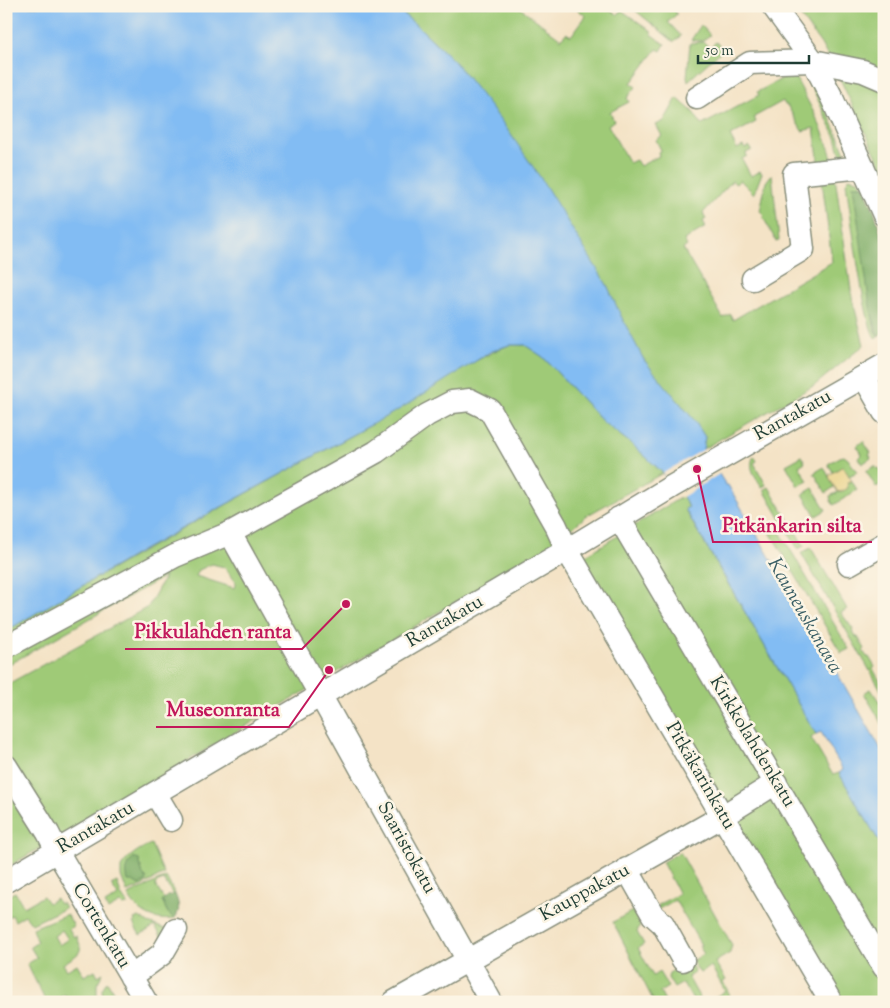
<svg xmlns="http://www.w3.org/2000/svg" width="890" height="1008" font-family="'Sorts Mill Goudy',serif">
<style>
.green{fill:#9fca77;stroke:#5f8456;fill-rule:evenodd}
.forest{fill:#7fae68;stroke:#4f764e}
.sand{fill:#eeda9e;stroke:#868c69}
.water{fill:#82bcf3;stroke:#507c94}
.pier{fill:#f4e3c6}
.lines{fill:none;stroke-linecap:round;stroke-linejoin:round}
.minor-casing{stroke:#8a907d;stroke-width:25}
.minor{stroke:#fff;stroke-width:22}
.labels{text-anchor:middle;dominant-baseline:central;stroke-width:5;stroke-linejoin:round;paint-order:stroke}
.street-label{font-size:19px;fill:#1f3d34;stroke:#fcf5e5}
.water-label{font-size:20px;font-style:italic;fill:#385d64;stroke:#fcf5e5}
.leader{fill:none;stroke:#c2185b;stroke-width:2}
.callout-dot{fill:#c2185b;stroke:#fcf5e5;stroke-width:2}
.callout-label{font-size:20px;text-anchor:middle;font-weight:bold;fill:#c2185b;stroke:#fcf5e5;stroke-width:5;stroke-linejoin:round;paint-order:stroke}
</style>
<rect width="100%" height="100%" fill="#fcf5e5"/>
<filter id="ink" filterUnits="userSpaceOnUse"><feTurbulence type="fractalNoise" baseFrequency=".02" numOctaves="2"/><feDisplacementMap in="SourceGraphic" scale="10" xChannelSelector="R" yChannelSelector="G"/><feConvolveMatrix kernelMatrix="1 2 1 2 8 2 1 2 1" color-interpolation-filters="sRGB"/></filter>
<filter id="wash" filterUnits="userSpaceOnUse"><feTurbulence type="fractalNoise" baseFrequency=".0096" numOctaves="4" result="noise"/><feDisplacementMap in="SourceGraphic" scale="20" xChannelSelector="R" yChannelSelector="G"/><feGaussianBlur stdDeviation="1.12" result="paint"/><feColorMatrix in="noise" values="0 0 0 0 0 0 0 0 0 0 0 0 0 0 0 0 0 1.4 0 .05"/><feComposite in="paint" operator="in"/></filter>
<g filter="url(#wash)">
<rect width="100%" height="100%" fill="#f4e3c6"/>
<path class="green" d="M394,6H518L561,39L566,33L571,36L586,16L578,10L579,6H605L618,15L621,10L650,30L653,36L665,44L661,51L657,49L631,83L636,87L627,98L629,102L610,112L614,121L608,125L629,163L636,160L640,166L659,156L658,152L661,150L656,140L662,136L656,125L664,121L677,98L693,112L702,125L759,95L757,92L793,73C808,102 825,130 833,162L819,164L814,128L802,131L787,105H785L783,101L754,117L756,122L730,136L737,149L743,146L745,149L749,146L752,150L746,153L747,156L742,159L751,176L760,171L762,173L754,194L740,180L736,184L732,181L703,213L706,219L703,221L706,227L684,240L687,246L683,249L723,318L730,314L733,320L832,262L822,180L835,176L852,297L864,345L815,385L703,449L705,437C688,409 663,388 645,361C629,338 618,310 607,285L454,61L422,30Z
M630,6H654L656,9L660,6H671L677,14L668,22L681,36L674,42Z
M793,6H884V172L841,81L821,44Z
M701,25L710,35L702,41L691,40Z
M704,42L709,48L716,42L723,49L688,81L687,77L690,43Z
M811,72L846,155L842,159L836,138L806,75Z
M772,174L779,240L776,241L763,217L764,215L760,211L766,182Z
M849,178L858,180L863,185H853L874,327L878,337L876,339C864,327 850,208 846,183Z
M509,345H525L543,357L603,422L633,445L663,473L586,516L556,542L466,596L6,868V685L148,607L165,576L6,666V631C127,558 251,491 375,423C420,398 462,364 509,345ZM212,564L224,567L236,582L234,588L196,576L199,570Z
M863,441L871,453L869,454L871,458L862,464L858,458L862,454L857,446Z
M754,456L757,461L754,463L766,485L762,487C756,477 747,468 754,456Z
M802,456L805,462L799,466L808,481L798,486L786,465Z
M844,456L848,459L857,472L849,476L843,467L833,472L828,464L840,457Z
M875,466L877,469L879,468L884,475V483L876,487L866,471Z
M824,467L834,487L826,493L814,473Z
M852,481L857,490L834,505L831,501L830,496L841,491L848,485L847,482Z
M769,487L804,546L798,549L764,490Z
M813,488L826,510L816,516L803,494Z
M683,496L689,507L685,510L816,734L811,738L833,775L839,773L884,850V1002H837L578,560Z
M777,527L849,649L841,653L770,532Z
M811,548L847,609L841,613L853,629L852,631L856,637H858L865,649L863,651L867,657H869L875,667L873,669L883,686L884,695L801,553Z
M871,689L884,709V727L864,693Z
M151,844L164,874L138,888L127,892L121,876V867C128,856 139,849 151,844ZM139,860L143,875L139,885L133,881Z
M680,852L732,945L730,953L715,962L726,980L723,982L729,993L731,1000L727,1002H707L725,991L711,966L700,973L692,961L704,954L699,946L701,945L675,900L657,910L659,904L679,894L662,862Z
M166,877L175,894L173,895L164,880L158,882L155,885L164,899L162,901L168,913L174,919C154,922 138,913 128,895Z
M117,882L121,895L128,905L123,906L120,903L108,910L105,904L118,896L111,885Z
M15,892L24,907L43,896L48,903L56,898L59,904L62,903L65,908L32,924L25,915L15,921L12,915L6,918V897Z
M643,905L646,911L637,932L644,944L638,948L653,976L659,972L668,987L660,992L665,1002H654L613,922Z
M67,914L74,926L69,929L74,937L76,936C86,954 77,954 63,964L67,970L77,964L84,976L95,970L98,976L103,973L97,984V1002H69L65,995L54,1002H46L27,964L37,958L30,947L38,942L33,932V928ZM62,930L68,939L59,945L54,936Z
M139,917L148,923L168,930L164,941L155,926L140,935L133,923L135,921L134,919Z
M689,962L695,972L688,977L702,1002H694L683,983L674,988L668,978L669,973Z
M107,981L114,993L112,994L115,1000L111,1002H103L102,989Z"/>
<path class="forest" d="M853,185H863L874,210L884,245V333L878,337L870,307Z
M134,857L139,860L143,875L147,879L146,882L139,885L133,881H128C125,871 127,865 134,857Z
M175,894C179,904 181,911 174,919L168,913L162,901L167,896Z"/>
<path class="sand" d="M843,466L852,481L847,482L848,488L843,491L838,492L830,480L829,475Z"/>
<path class="water" d="M6,6H394L422,30L454,61L500,119L540,177L607,285L622,318L644,360L694,420L705,437L703,449L726,485H728L884,754V850L839,773L843,770L821,732L816,734L685,509L689,507L674,481L668,483L663,473L633,445L603,422L543,357L525,345H509L490,352L400,409L141,551L6,631Z"/>
<path class="pier" d="M706,448L721,473L681,498L673,484L670,485L663,473Z"/>
</g>
<g filter="url(#ink)">
<g class="lines">
<g class="minor-casing">
<path id="minor" d="M773,6L813,61L832,98L884,215
M697,98L750,63L813,61L863,71L884,80
M753,279L803,249L794,174L863,167
M864,377L884,412
M619,518L884,967
M230,533L491,1002
M849,564L884,544
M6,647L175,556L230,533L376,452L427,415L452,402L470,400L490,410L556,526L567,550L831,1002
M6,766L48,833L57,851L146,1002
M155,793L171,820
M627,869L653,915L663,924L683,960
M6,881L567,550L671,487L884,365
M131,977L162,954L176,930
M394,1002L723,816L776,783"/>
</g>
<use href="#minor" class="minor"/>
</g>
</g>
<g class="labels">
<g class="street-label">
<text transform="translate(793 416) rotate(-29)">Rantakatu</text>
<text transform="translate(445 622) rotate(-30)">Rantakatu</text>
<text transform="translate(752 742) rotate(59)">Kirkkolahdenkatu</text>
<text transform="translate(700 776) rotate(60)">Pitkäkarinkatu</text>
<text transform="translate(96 828) rotate(-30)">Rantakatu</text>
<text transform="translate(406 848) rotate(61)">Saaristokatu</text>
<text transform="translate(585 893) rotate(-29)">Kauppakatu</text>
<text transform="translate(101 926) rotate(59)">Cortenkatu</text>
</g>
<g class="water-label">
<text transform="translate(804 616) rotate(60)">Kauneuskanava</text>
</g>
</g>
<path class="leader" d="M697 469L713 542H872M346 604L302 649H125M329 670L289 727H156"/>
<g class="callout-dot">
<circle cx="697" cy="469" r="5"/>
<circle cx="346" cy="604" r="5"/>
<circle cx="329" cy="670" r="5"/>
</g>
<g class="callout-label">
<text x="792" y="532">Pitkänkarin silta</text>
<text x="213" y="638">Pikkulahden ranta</text>
<text x="223" y="716">Museonranta</text>
</g>
<rect width="890" height="1008" fill="none" stroke="#fcf5e5" stroke-width="25"/>
<path d="M698 55v8h111v-8" fill="none" stroke="#1f3d34" stroke-width="2.5"/>
<text x="705" y="55" font-size="15" fill="#1f3d34" stroke="#fcf5e5" stroke-width="4" paint-order="stroke">50 m</text>
</svg>
